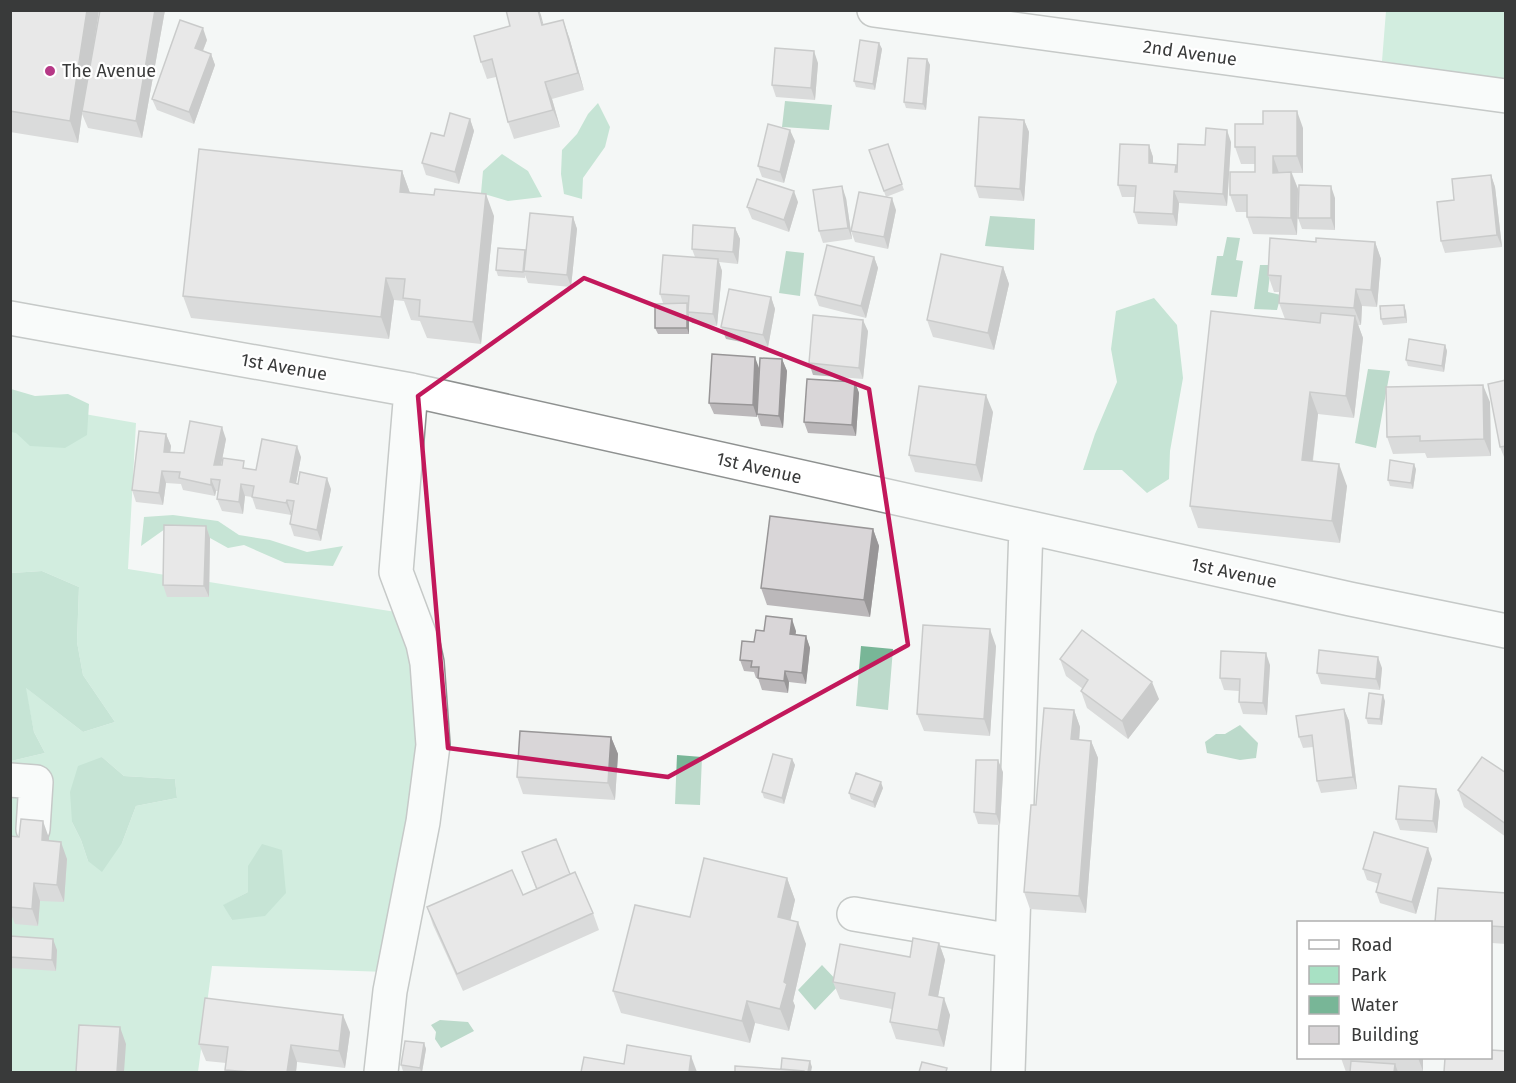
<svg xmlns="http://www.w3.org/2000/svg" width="1516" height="1083" font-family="'Fira Sans',sans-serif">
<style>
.green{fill:#a8e1c4;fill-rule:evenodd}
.forest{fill:#8ecdad}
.water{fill:#78b697}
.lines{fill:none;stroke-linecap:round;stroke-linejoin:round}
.minor-casing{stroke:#8e9190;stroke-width:36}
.minor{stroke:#fff;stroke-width:33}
.wall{fill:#bbb8ba}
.shaded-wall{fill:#989697}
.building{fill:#d9d6d8;stroke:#989697;stroke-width:1.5}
.marked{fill:none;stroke:#c2185b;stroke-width:4.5;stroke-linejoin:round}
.poi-dot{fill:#b63886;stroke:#fff;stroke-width:2}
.labels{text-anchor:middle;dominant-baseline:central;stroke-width:4.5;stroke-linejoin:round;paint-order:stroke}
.street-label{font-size:18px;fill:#393a3a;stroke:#fff}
.poi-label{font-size:18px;fill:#393a3a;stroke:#fff;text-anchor:start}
</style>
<rect width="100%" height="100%" fill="#f4f7f5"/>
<path class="green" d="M1386,11H1505V82L1382,61Z
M10,401L136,423L128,569L402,613L416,655L415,811L387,972L212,966L198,1072H11V761L45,753L34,732L25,687L83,732L115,722L83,675L77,642L79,587L42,571L11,573ZM102,757L124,776L175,779L177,798L136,806L122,843L88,861L81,840L72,822ZM248,892L232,920L224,905Z"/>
<path class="forest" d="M598,103L610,127L605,147L583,178L582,199L564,194L561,174L562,150L577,134L588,114Z
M502,154L528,171L542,197L508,201L481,193L483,171Z
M1154,298L1177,325L1183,378L1170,451L1169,479L1147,493L1122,470H1083L1095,434L1117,382L1111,349L1116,311Z
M11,389L35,396L68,394L89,404L87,435L65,448L30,446L16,433L11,432Z
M173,515L218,521L239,535L270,540L307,552L343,546L333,566L285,563L244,545L228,548L192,528L165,529L141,546L144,517Z
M42,571L79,587L77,642L83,675L115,722L83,732L26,688L34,732L45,753L11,761V573Z
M102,757L124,776L175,779L177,798L136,806L122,843L102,872L88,861L81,840L72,822L70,792L78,766Z
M262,844L282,850L286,893L265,916L232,920L223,905L248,892V866Z"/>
<path class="water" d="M785,101L832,105L829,130L782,127Z
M990,216L1035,219L1034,250L985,246Z
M1227,237L1240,238L1236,260L1243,261L1237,297L1211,295L1217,256H1223Z
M786,251L804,253L800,296L779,293Z
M1260,265H1271L1268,292L1281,295L1277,310L1254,309Z
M1368,369L1390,371L1376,448L1355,443Z
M861,646L893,649L888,710L856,706Z
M1240,725L1258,743L1256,758L1240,760L1207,753L1205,742L1216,734H1225Z
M677,755L702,757L700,805L675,804Z
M822,965L840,984L815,1010L798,990Z
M440,1020L468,1022L474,1031L441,1048L435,1039L436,1032L431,1025Z"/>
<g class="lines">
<g class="minor-casing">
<path id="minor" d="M874,10L1506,96
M10,318L411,390L1350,599L1506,631
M10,780L36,782L33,829
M854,914L1012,941
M381,1072L390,991L423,822L433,745L427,663L423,644L396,572L411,390
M1008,1072L1026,527"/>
</g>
<use href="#minor" class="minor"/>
</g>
<path class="wall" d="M10,10H99L91,62L100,10H165L142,138L88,128L82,114L78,143L10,132Z
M544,25L569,37L584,90L552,99L560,127L514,139L508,122L496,77L487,79L481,62Z
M207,40L203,51L211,54L215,65L194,124L157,110L152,99Z
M879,43L882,49L875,90L856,87L854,81Z
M927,59L930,65L926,110L906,108L904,102Z
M818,63L815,100L776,97L772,85Z
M470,119L474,131L459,184L426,175L422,163L444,136Z
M1024,120L1029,132L1024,201L979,198L975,186Z
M1303,128V173H1292L1298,189L1297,235L1253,234L1247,217V212H1236L1230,195L1255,172V164H1241L1235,147Z
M795,141L784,183L762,177L758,166Z
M1231,142L1227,206L1179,203L1177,226L1138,224L1134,212L1135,197H1122L1118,185L1149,145L1153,157V164L1177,168L1205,145Z
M888,144L904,190L886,197L869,150Z
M402,171L410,193L494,216L481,344L427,338L420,321L411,320L404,301L394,300L389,339L191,318L183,296Z
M1491,175L1495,187L1502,247L1445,253L1441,241Z
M846,198L852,239L823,243L819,231Z
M1335,198V230L1302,229L1298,218Z
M798,202L789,232L752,219L747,207Z
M896,210L888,249L855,242L851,231Z
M573,217L577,229L571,287L528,283L525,275V278L498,276L496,270L526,252Z
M735,228L740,239L738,264L719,262L722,271L717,326L692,323L689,314V334H658L655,328L663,303L660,294L695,257L692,249Z
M1316,242H1375L1381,259L1377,307L1362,306L1361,325H1358L1363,338L1354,418L1318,414L1313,461L1347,486L1340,543L1198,528L1190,506L1285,319L1279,303L1280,292H1274L1268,275Z
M874,257L878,268L866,318L819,306L815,295Z
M1003,267L1009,284L994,350L933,337L927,320Z
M771,297L775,309L768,347L726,339L721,327Z
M1406,311L1407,323L1383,325L1381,319Z
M868,331L863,379L813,375L809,363Z
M1445,345L1447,351L1444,372L1408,366L1406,360Z
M782,359L787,371L783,428L761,426L757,414V417L714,414L709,403L759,368Z
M1506,380V462L1500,447Z
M855,382L859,393L856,436L808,433L804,422Z
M1490,402L1491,456L1427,458L1425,453L1393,454L1387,437Z
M993,412L982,482L915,472L909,455Z
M166,434L171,446L170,452L184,453L226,439L221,465L256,470L301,457L296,483L331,489L321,541L294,536L290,524L292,512H291V515L256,509L252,497L245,496L243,514L222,511L217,499L218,491H216L215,496L183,490L181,484L166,483L163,505L136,502L132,490Z
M1416,469L1413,489L1390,486L1388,480Z
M206,526L210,538L209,597H167L163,585Z
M873,529L879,546L870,617L767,605L761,588Z
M764,631H796L795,635L806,636L810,648L806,684L789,682L788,693L762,690L758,678H756L754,672L744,671L740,660Z
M996,646L990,736L924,731L917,714Z
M1060,659L1159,699L1128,739L1087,708L1081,691L1083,689L1066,676Z
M1270,665L1267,715L1243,714L1239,702V691L1224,690L1220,678Z
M1382,668L1380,690L1321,684L1317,673Z
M1385,701L1382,725L1368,724L1366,718Z
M1344,709L1349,721L1357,789L1321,793L1317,781L1313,747L1303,748L1299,737Z
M1074,710L1080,727L1079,740L1091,741L1098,758L1086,913L1030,909L1024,892L1036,805Z
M611,737L618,754L615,800L523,794L517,777Z
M792,759L795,765L784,804L764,798L762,792Z
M1003,772L1000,825L978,824L974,812Z
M1506,773V837L1464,807L1458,790Z
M883,788L875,808L851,799L849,793Z
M1440,801L1437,833L1400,830L1396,819Z
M10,836L49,838V841L67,859L64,902L40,901L38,926L15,924L10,912Z
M522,852L570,874L593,913L599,930L463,991L433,925L427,907L523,895L536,889Z
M1432,859L1416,914L1380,903L1376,892L1379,884L1367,880L1363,869Z
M787,878L795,900L790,920L806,944L793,1001L795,1006L789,1031L755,1023L750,1043L621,1013L613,991L690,917Z
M1506,893V944L1492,943L1491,961V922Z
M10,936L57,950L56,971L10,968Z
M939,943L945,960L938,997L950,1015L944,1047L896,1039L890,1022L892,1009L840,999L833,982L910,957Z
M350,1032L345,1068L297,1062L296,1072H226L225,1070L226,1063L206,1061L199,1044Z
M424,1043L426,1049L422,1072H412L403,1071L401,1065Z
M1341,1058H1423V1071L1346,1072Z"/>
<path class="shaded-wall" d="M87,10H99L83,112L82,111V114L78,143L70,121Z
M155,10H165L142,138L136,121Z
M538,10H539L541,15L548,42Z
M563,20L569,37L584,90L578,73Z
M203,28L207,40L199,60L195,48Z
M879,43L882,49L875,90L873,84Z
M814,51L818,63L815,100L811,88Z
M211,54L215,65L194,124L189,112Z
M927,59L930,65L926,110L923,104Z
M545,82L552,99L560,127L553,110Z
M1297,111L1303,128V173L1297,156Z
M470,119L474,131L459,184L455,172Z
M1024,120L1029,132L1024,201L1020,189Z
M790,130L795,141L784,183L780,172Z
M1227,130L1231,142L1227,206L1223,194Z
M1149,145L1153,157V175L1149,163Z
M1273,156L1279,173H1273Z
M402,171L410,193L400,192Z
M1291,172L1298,189L1297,235L1291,218Z
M1491,175L1495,187L1502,247L1497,235Z
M842,186L846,198L852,239L848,228Z
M1331,186L1335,198V230L1331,218Z
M794,191L798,202L789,232L784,220Z
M1174,191L1179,203L1177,226L1173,214Z
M486,194L494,216L481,344L473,322Z
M892,198L896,210L888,249L884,237Z
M573,217L577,229L571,287L567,275Z
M735,228L740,239L738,264L733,252Z
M1375,242L1381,259L1377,307L1371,290Z
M874,257L878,268L866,318L861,306Z
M718,259L722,271L717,326L713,314Z
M1003,267L1009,284L994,350L988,333Z
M386,278L394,300L389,339L381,317Z
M1356,289L1362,306L1361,325L1354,308Z
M771,297L775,309L768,347L763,335Z
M687,303L689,309L688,312L689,314V334L687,328Z
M1404,305L1406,311L1407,323L1405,317Z
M1355,316L1363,338L1354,418L1346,396Z
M863,320L868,331L863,379L859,368Z
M1445,345L1447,351L1444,372L1442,366Z
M755,357L759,368L757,417L753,405Z
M782,359L787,371L783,428L779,416Z
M855,382L859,393L856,436L852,425Z
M1483,385L1490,402L1491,456L1484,439Z
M1310,392L1318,414L1310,482L1302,460Z
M986,395L993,412L982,482L976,465Z
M222,427L226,439L219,476L214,465Z
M166,434L171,446L169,463L164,452Z
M297,446L301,457L294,494L290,482Z
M1339,464L1347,486L1340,543L1332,521Z
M1414,464L1416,469L1413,489L1411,483Z
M162,471L166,483L163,505L159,493Z
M327,478L331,489L321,541L317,530Z
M211,479L216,491L215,496L211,485Z
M241,484L245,496L243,514L239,502Z
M287,500L291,512V515L286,503Z
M206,526L210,538L209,597L204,586Z
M873,529L879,546L870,617L864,600Z
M792,619L796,631L794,646L790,634Z
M990,629L996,646L990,736L984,719Z
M806,636L810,648L806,684L802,673Z
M1266,653L1270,665L1267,715L1263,703Z
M1378,657L1382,668L1380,690L1376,679Z
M785,671L789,682L788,693L784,681Z
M1152,682L1159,699L1128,739L1122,721Z
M1383,695L1385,701L1382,725L1380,719Z
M1344,709L1349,721L1357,789L1353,777Z
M1074,710L1080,727L1078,756L1071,739Z
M611,737L618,754L615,800L608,783Z
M1091,741L1098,758L1086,913L1079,896Z
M792,759L795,765L784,804L782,798Z
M998,760L1003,772L1000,825L996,814Z
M881,782L883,788L875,808L873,802Z
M1436,789L1440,801L1437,833L1433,821Z
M43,821L49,838L48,857L42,840Z
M61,842L67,859L64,902L57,885Z
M1428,848L1432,859L1416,914L1412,902Z
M787,878L795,900L786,939L778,917Z
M34,883L40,901L38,926L32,909Z
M798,922L806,944L793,1001L795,1006L789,1031L780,1009L784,982Z
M53,939L57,950L56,971L52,960Z
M1491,939L1492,943L1491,961Z
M939,943L945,960L935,1012L929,995Z
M944,998L950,1015L944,1047L938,1030Z
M747,1001L755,1023L750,1043L742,1021Z
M343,1015L350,1032L345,1068L339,1051Z
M120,1027L126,1044L124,1072H117Z
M424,1043L426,1049L422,1072H421L420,1068Z
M291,1045L297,1062L296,1072H287Z
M691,1056L697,1072H689Z
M1418,1058H1423V1071Z
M810,1061L812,1067L811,1072H808Z
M1395,1064L1398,1072H1394Z"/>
<path class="building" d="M10,10H87L70,121L10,111Z
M100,10H155L136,121L82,111Z
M506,10H538L542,25L563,20L578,73L545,82L553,110L508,122L492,59L481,62L474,36L510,26Z
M180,20L203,28L195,48L211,54L189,112L152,99Z
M860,40L879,43L873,84L854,81Z
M775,48L814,51L811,88L772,85Z
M908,58L927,59L923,104L904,102Z
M1263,111H1297V156H1273V173L1291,172V218L1247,217V195H1230V172H1255V147H1235V124H1263Z
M450,113L470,119L455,172L422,163L431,133L444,136Z
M979,117L1024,120L1020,189L975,186Z
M768,124L790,130L780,172L758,166Z
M1206,128L1227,130L1223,194L1174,191L1173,214L1134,212L1136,186L1118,185L1120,144L1149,145V163L1176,165L1175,172H1177L1178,144L1205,145Z
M888,144L902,184L884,191L869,150Z
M199,149L402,171L400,192L434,195L435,189L486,194L473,322L419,316L420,300L403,298L405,279L386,278L381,317L183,296Z
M1491,175L1497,235L1441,241L1437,202L1454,200L1452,179Z
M757,179L794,191L784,220L747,207Z
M1299,185L1331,186V218H1298Z
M842,186L848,228L819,231L813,190Z
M859,192L892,198L884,237L851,231Z
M530,213L573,217L567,275L524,271Z
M693,225L735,228L733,252L692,249Z
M1270,238L1316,242V238L1375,242L1371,290L1356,289L1354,308L1279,303L1281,276L1268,275Z
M827,245L874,257L861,306L815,295Z
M498,248L525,250L523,272L496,270Z
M941,254L1003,267L988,333L927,320Z
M663,255L718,259L713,314L688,312L689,296L660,294Z
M729,289L771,297L763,335L721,327Z
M687,303V328H655V304Z
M1404,305L1405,317L1381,319L1380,306Z
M1211,311L1320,323L1321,313L1355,316L1346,396L1310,392L1302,460L1339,464L1332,521L1190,506Z
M813,315L863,320L859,368L809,363Z
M1409,339L1445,345L1442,366L1406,360Z
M712,354L755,357L753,405L709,403Z
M760,358L782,359L779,416L757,414Z
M807,379L855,382L852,425L804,422Z
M1506,380V446L1500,447L1488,384Z
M1483,385L1484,439L1420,441V436L1387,437L1386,387Z
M919,386L986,395L976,465L909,455Z
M190,421L222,427L214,465H222L223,458L244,461L243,468L256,470L262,439L297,446L290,482L298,484L300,472L327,478L317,530L290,524L294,501L287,500L286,503L252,497L254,486L241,484L239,502L217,499L220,480L211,479V485L179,478L180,472L162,471L159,493L132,490L139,431L166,434L164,452L184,453Z
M1390,460L1414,464L1411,483L1388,480Z
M770,516L873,529L864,600L761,588Z
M164,525L206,526L204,586L163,585Z
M766,616L792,619L790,634L806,636L802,673L785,671L784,681L758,678L759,667H751L752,661L740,660L742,641L754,642L756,630L764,631Z
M923,625L990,629L984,719L917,714Z
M1082,630L1152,682L1122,721L1081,691L1088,680L1060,659Z
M1319,650L1378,657L1376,679L1317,673Z
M1221,651L1266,653L1263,703L1239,702L1240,679L1220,678Z
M1369,693L1383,695L1380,719L1366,718Z
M1044,708L1074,710L1071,739L1091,741L1079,896L1024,892L1031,805H1036Z
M1344,709L1353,777L1317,781L1312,735L1299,737L1296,716Z
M520,731L611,737L608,783L517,777Z
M773,754L792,759L782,798L762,792Z
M1482,757L1506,773V824L1458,790Z
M976,760H998L996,814L974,812Z
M856,773L881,782L873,802L849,793Z
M1399,786L1436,789L1433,821L1396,819Z
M21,819L43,821L42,840L61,842L57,885L34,883L32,909L10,907L11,870L10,869V836L19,837Z
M1374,832L1428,848L1412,902L1376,892L1381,874L1363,869Z
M556,839L570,874L537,889L522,852Z
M704,858L787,878L778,917L798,922L784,982L787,984L780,1009L747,1001L742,1021L613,991L635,905L690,917Z
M512,870L523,895L575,872L593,913L457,974L427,907Z
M1438,888L1506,893V927L1491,926V922H1435Z
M10,936L53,939L52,960L10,957Z
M913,938L939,943L929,995L944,998L938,1030L890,1022L895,993L833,982L840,944L910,957Z
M205,998L343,1015L339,1051L291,1045L287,1072H251L225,1070L228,1047L199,1044Z
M79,1025L120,1027L117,1072H76Z
M405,1041L424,1043L420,1068L401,1065Z
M627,1045L691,1056L689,1072H581L584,1057L624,1064Z
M1491,1050L1506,1051V1072H1444L1445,1058H1491Z
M782,1058L810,1061L808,1072H805L804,1071L781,1069Z
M1351,1061L1395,1064L1394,1072H1350Z
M922,1062L947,1068L946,1072H919Z
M735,1066L804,1071V1072H735Z"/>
<path d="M0 0H1516V1083H0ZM584,278L869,389L908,645L668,777L448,748L418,396Z" fill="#f4f7f5" fill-opacity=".55" fill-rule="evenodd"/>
<path class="marked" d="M584,278L869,389L908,645L668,777L448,748L418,396Z"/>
<circle class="poi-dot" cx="50" cy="71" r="6"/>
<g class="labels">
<g class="street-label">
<text transform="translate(1190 53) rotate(8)">2nd Avenue</text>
<text transform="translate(284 367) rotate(10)">1st Avenue</text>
<text transform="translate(759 468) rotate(13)">1st Avenue</text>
<text transform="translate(1234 573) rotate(12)">1st Avenue</text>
</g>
<g class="poi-label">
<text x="62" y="71">The Avenue</text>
</g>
</g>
<rect width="1516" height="1083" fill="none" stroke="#393a3a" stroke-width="24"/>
<rect x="1297" y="921" width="195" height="138" fill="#ffffff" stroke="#b0b0b0" stroke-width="1.5"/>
<rect x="1309" y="940" width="30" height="9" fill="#ffffff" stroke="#b0b0b0" stroke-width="1.5"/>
<text x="1351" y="951" font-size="18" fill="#393a3a">Road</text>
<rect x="1309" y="966" width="30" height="18" fill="#a8e1c4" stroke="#b0b0b0" stroke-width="1.5"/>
<text x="1351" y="981" font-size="18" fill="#393a3a">Park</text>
<rect x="1309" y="996" width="30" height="18" fill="#78b697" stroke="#b0b0b0" stroke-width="1.5"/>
<text x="1351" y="1011" font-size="18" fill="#393a3a">Water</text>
<rect x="1309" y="1026" width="30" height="18" fill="#d9d6d8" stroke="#b0b0b0" stroke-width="1.5"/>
<text x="1351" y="1041" font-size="18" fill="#393a3a">Building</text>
</svg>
